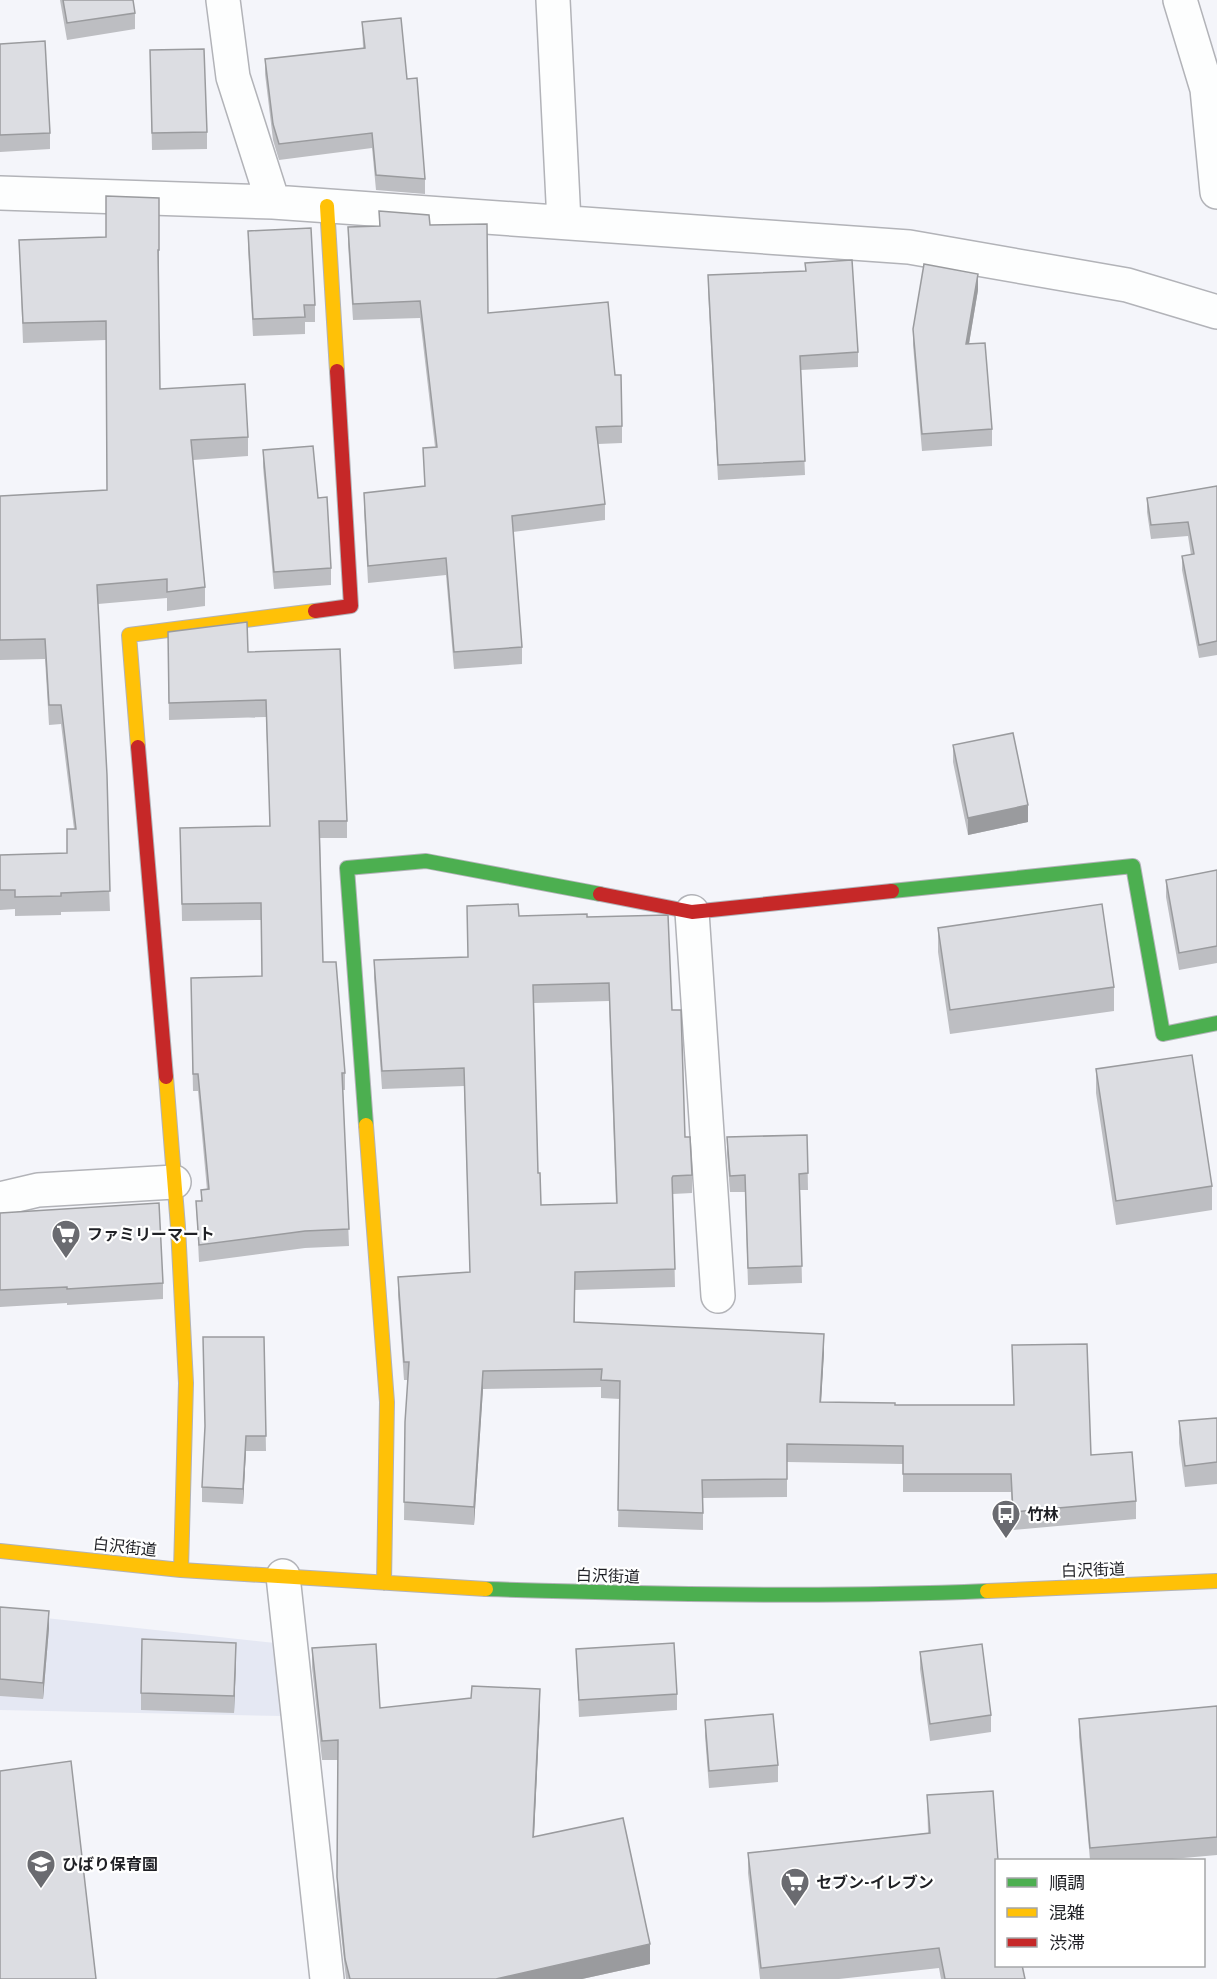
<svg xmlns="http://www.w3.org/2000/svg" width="1217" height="1979" font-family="'Roboto Condensed','Noto Sans JP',sans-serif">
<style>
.built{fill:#e5e8f3}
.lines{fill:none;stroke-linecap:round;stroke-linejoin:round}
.street-casing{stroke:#b2b3b8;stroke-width:36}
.fast-casing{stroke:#b2b3b8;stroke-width:16}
.slow-casing{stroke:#b2b3b8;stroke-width:16}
.jam-casing{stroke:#b2b3b8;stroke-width:16}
.street{stroke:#fdfefe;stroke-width:33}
.fast{stroke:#4caf50;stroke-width:14}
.slow{stroke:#ffc107;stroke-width:14}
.jam{stroke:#c62828;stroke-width:14}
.wall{fill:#bdbec2;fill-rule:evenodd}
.shaded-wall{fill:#9a9b9e}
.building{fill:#dcdde2;stroke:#9a9b9e;stroke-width:1.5;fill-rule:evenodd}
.labels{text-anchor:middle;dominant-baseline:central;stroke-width:4.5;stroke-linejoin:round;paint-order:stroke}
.poi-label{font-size:16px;font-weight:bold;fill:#1f2025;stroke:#fff;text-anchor:start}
.street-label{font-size:16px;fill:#1f2025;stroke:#fff}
</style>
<rect width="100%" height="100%" fill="#f4f5fa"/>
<path class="built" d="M0,1613L275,1643L283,1716L0,1710Z"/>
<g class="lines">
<g class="street-casing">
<path id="street" d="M223,0L233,77L273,202
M553,0L564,222
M1180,0L1207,89L1217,192
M0,193L273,202L909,247L1127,285L1217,312
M692,912L718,1296
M0,1199L38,1190L174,1182
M283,1576L327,1979"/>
</g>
<g class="fast-casing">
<path id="fast" d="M892,891L1133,866L1163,1034L1217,1023
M366,1125L347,868L426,861L600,894
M486,1589C653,1594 820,1598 987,1591"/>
</g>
<g class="slow-casing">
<path id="slow" d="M327,206L337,371
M138,747L129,635L315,611
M166,1077L178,1227L186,1383L181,1570
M366,1125L387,1402L384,1583
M0,1551L181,1570L486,1589
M987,1591L1217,1581"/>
</g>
<g class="jam-casing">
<path id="jam" d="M315,611L351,606L337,371
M138,747L166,1077
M600,894L692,912L892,891"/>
</g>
<use href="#street" class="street"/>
<use href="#fast" class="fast"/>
<use href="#slow" class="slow"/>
<use href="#jam" class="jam"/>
</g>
<path class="wall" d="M60,0H133L135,13V29L67,40Z
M362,22L407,79L425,179V194L376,190L372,148L279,160L273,140L265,74V59L363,48Z
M0,44L50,133V149L0,152Z
M150,50L207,132V149L152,150Z
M159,198V269H158L160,389L248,437V456L193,460L205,587V606L167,611V598L98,604L110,911L61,912V915L15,916V909L0,910V855L67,853V829H74L61,724L49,725L45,659L0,660V496L107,490L106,340L23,343L19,240L106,237Z
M379,211L430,225L488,313L615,375L622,426V443L598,444L605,504V520L513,532L522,647V664L454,669L446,575L368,583L364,510V493L425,487L423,448L435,447L420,318L353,320L348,244V227L379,226Z
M248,231L315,305V322H305V334L253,336L248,248Z
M805,263L858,352V367L801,370L805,475L718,480L708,290V275L805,271Z
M978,290L969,344L992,429V446L922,451L913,345V329Z
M263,450L331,568V585L274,589L263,467Z
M1217,486V655L1199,658L1182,570V556L1191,555L1188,536L1151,539L1147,512V498Z
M168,649L248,652L347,821V838H320L323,962L345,1073V1090H343L349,1246L305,1248L199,1262L196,1201H201V1190H207L198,1091H193L191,995L262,976L261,920L182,921L180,828L270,826L266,717L169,720Z
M953,745L1028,822L968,835L953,762Z
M1217,870V963L1179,970L1166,897V880Z
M519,916L587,917L672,1010L685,1137L692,1175V1193L673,1194V1195L675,1287L575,1290V1322L824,1352L821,1402L895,1405H1014L1012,1345L1091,1455L1136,1501V1519L1013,1530L1011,1492H903V1464L787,1462V1497L703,1498V1530L618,1527L620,1399L601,1398V1387L483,1389L474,1525L404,1520L405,1422L408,1380H404L398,1295V1277L470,1272L464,1086L382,1089L374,978V960L468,957ZM609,1001L616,1203L541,1205L538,1173L534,1003Z
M938,928L1114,987V1011L950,1034L938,952Z
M1096,1069L1212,1186V1210L1116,1225L1096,1093Z
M807,1135L808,1190H800L802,1283L748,1285L745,1192H730L727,1154V1137Z
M0,1213L163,1283V1299L67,1305V1303L0,1307Z
M264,1337L266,1451H246L243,1504L202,1502V1487Z
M1217,1418V1484L1185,1487L1179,1443V1421Z
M0,1607L49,1628L43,1699L0,1696Z
M312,1648L380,1708L540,1709L534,1837L650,1964L582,1979H346L337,1897L338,1760H322L312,1667Z
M576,1649L677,1694V1710L579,1717Z
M920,1652L991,1715V1732L930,1741L920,1669Z
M236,1660L234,1713L141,1710V1693Z
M1217,1706V1855L1161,1860H1090L1079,1737V1719Z
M705,1720L778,1765V1782L709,1788L705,1736Z
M927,1795L996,1965L1025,1979H941L939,1968L839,1979H760L748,1873V1853L928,1833Z"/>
<path class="shaded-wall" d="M978,274V290L966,361V344Z
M1028,805V822L968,835V818Z
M824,1334V1352L820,1420V1402Z
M483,1371V1389L474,1525V1507Z
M246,1436V1451L243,1504V1489Z
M49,1611V1628L43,1699V1683Z
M236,1643V1660L234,1713V1696Z
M540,1689V1709L533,1856V1837Z
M650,1944V1964L582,1979H496Z"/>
<path class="building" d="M63,0H133L135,13L67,23Z
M401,18L407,79L417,78L425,179L376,175L372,133L279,144L273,124L265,59L365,48L362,22Z
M45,41L50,133L0,135V44Z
M204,49L207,132L152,133L150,50Z
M106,196L159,198V250H158L160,389L245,384L248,437L191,440L205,587L167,592V579L97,585L107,775L110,891L61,893V896L15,897V890H0V855L67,853V829H76L61,705H49L45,639L0,640V496L107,490L106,321L23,323L19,240L106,237Z
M379,211L429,215L430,225L487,224L488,313L608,302L615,375H621L622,426L596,427L605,504L512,516L522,647L454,652L446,558L368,566L364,493L425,486L423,448L437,447L420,301L353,304L348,227L380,226Z
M311,228L315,305H304L305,317L253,319L248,231Z
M852,260L858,352L800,356L805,461L718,465L708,275L806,271L805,263Z
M924,264L978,274L966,344L985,343L992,429L922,434L913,329Z
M313,446L318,498L327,497L331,568L274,572L263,450Z
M1217,486V641L1199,645L1182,556L1194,554L1188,522L1151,525L1147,498Z
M247,622L248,652L340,649L347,821H319L323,962H336L345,1073H342L349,1229L305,1231L199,1245L196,1201H202L201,1190L209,1189L198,1074H193L191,978L262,976L261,903L182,904L180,828L270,826L266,700L169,703L168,632Z
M1013,733L1028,805L968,818L953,745Z
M1217,870V946L1179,953L1166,880Z
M518,904L519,916L587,914V917L668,915L672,1010H681L685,1137H690L692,1175L673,1176L672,1178L675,1269L575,1272L574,1322L824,1334L820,1402L895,1403V1405H1014L1012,1345L1087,1344L1091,1455L1132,1452L1136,1501L1013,1512L1011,1474H903V1446L787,1444V1479L702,1480L703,1513L618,1510L620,1381L601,1380L602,1369L483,1371L474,1507L404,1502L405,1422L409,1362H404L398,1277L470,1272L464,1068L382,1071L374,960L468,957L467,906ZM609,983L617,1203L541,1205L540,1173H538L533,985Z
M1102,904L1114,987L950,1010L938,928Z
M1192,1055L1212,1186L1116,1201L1096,1069Z
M807,1135L808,1173L799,1174L802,1266L748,1268L745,1175L730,1176L727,1137Z
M159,1203L163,1283L67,1289V1287L0,1290V1213Z
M203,1337H264L266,1436H246L243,1489L202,1487L205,1426Z
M1217,1418V1462L1185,1466L1179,1421Z
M0,1607L49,1611L43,1683L0,1679Z
M142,1639L236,1643L234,1696L141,1693Z
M674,1643L677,1694L579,1700L576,1649Z
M376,1644L380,1708L471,1698L472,1686L540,1689L533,1837L623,1818L650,1944L496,1979H350L345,1959L337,1877L338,1740L322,1741L312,1648Z
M982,1644L991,1715L930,1724L920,1652Z
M1217,1706V1837L1090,1848L1079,1719Z
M773,1714L778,1765L709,1771L705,1720Z
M71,1761L96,1979H0V1771Z
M993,1791L998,1860H996V1965H1022L1025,1979H945L939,1948L761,1968L748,1853L930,1833L927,1795Z"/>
<defs>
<g id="supermarket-pin" transform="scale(1.5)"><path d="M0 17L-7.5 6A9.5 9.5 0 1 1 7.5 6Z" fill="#6a6b70" stroke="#fff"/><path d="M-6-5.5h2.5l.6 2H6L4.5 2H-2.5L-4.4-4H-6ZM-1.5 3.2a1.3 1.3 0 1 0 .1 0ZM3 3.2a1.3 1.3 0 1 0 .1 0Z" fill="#fff"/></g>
<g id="bus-pin" transform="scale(1.5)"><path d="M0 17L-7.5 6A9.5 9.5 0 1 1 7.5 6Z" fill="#6a6b70" stroke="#fff"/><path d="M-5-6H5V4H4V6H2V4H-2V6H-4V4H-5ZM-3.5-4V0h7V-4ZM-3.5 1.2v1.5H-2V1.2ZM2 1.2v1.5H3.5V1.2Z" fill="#fff"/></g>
<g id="school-pin" transform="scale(1.5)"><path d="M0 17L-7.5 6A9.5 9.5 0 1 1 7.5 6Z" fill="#6a6b70" stroke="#fff"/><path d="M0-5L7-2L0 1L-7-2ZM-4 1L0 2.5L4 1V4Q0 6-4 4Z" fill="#fff"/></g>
</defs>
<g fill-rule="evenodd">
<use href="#supermarket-pin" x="66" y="1234"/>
<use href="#bus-pin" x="1006" y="1514"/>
<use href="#school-pin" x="41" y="1864"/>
<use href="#supermarket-pin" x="795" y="1882"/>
</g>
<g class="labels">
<g class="poi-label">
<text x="87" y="1234">ファミリーマート</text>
<text x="1027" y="1514">竹林</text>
<text x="62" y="1864">ひばり保育園</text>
<text x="816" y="1882">セブン-イレブン</text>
</g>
<g class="street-label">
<text transform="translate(125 1547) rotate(6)">白沢街道</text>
<text transform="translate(1093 1570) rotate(-2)">白沢街道</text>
<text transform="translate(608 1576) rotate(2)">白沢街道</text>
</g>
</g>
<rect x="995" y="1859" width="210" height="108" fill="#ffffff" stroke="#a5a6a8" stroke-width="1.5"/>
<rect x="1007" y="1878" width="30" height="9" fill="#4caf50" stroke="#a5a6a8" stroke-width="1.5"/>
<text x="1049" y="1889" font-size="18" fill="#1f2025">順調</text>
<rect x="1007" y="1908" width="30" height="9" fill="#ffc107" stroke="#a5a6a8" stroke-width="1.5"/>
<text x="1049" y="1919" font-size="18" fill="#1f2025">混雑</text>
<rect x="1007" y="1938" width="30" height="9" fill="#c62828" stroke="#a5a6a8" stroke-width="1.5"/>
<text x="1049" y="1949" font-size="18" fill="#1f2025">渋滞</text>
</svg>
